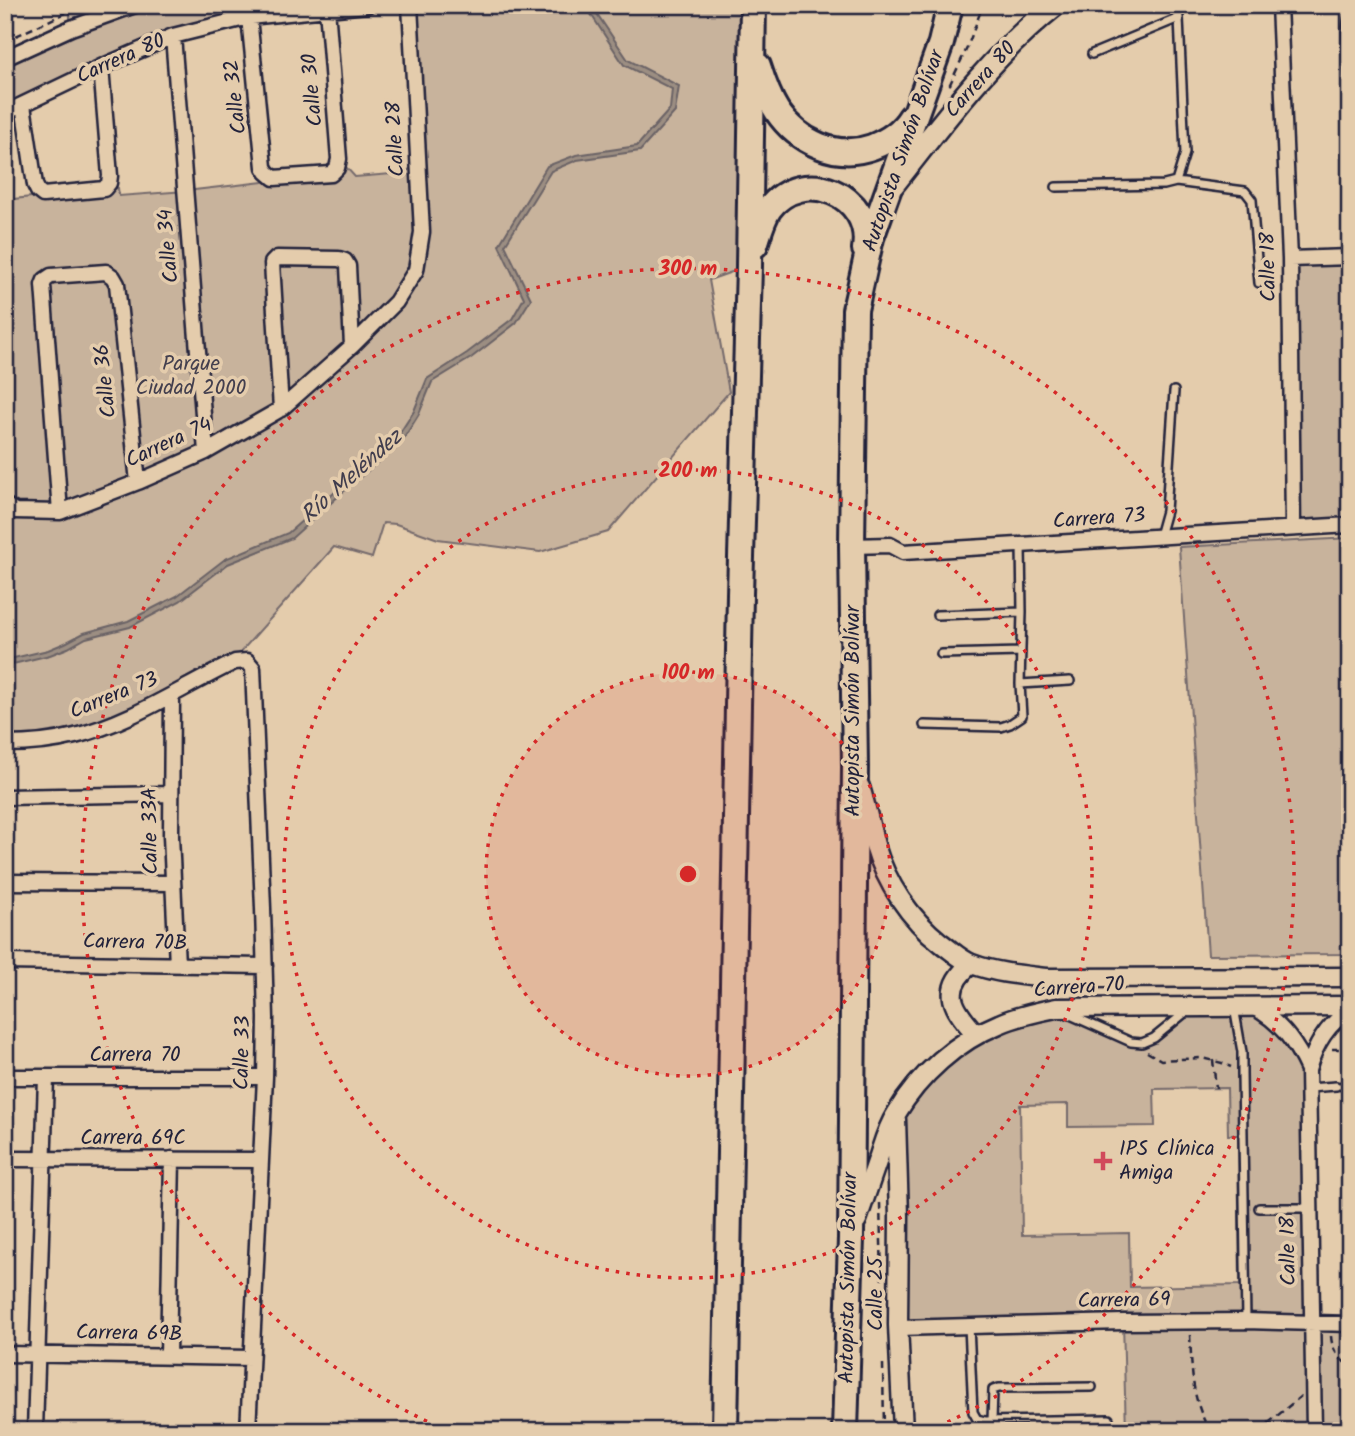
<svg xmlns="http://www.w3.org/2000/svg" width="1355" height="1436" font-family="Kalam,sans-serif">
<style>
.green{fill:#c8b39c;stroke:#756a6c;stroke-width:2;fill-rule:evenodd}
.water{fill:#9c8e82;stroke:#6b6366;stroke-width:2}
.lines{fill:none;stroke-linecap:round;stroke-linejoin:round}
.service-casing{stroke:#22223b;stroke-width:12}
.minor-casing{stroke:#22223b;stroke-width:19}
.tertiary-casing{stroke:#22223b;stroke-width:23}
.secondary-casing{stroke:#22223b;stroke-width:26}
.trunk-casing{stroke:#22223b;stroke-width:30}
.path{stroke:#22223b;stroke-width:2.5;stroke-dasharray:7 5;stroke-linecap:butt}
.service{stroke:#e4ccac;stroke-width:7}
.minor{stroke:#e4ccac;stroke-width:14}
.tertiary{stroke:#e4ccac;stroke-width:18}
.secondary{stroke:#e4ccac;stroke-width:21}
.trunk{stroke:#e4ccac;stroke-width:24}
.ring{fill:none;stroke:#d62828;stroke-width:3.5;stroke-dasharray:3.5 7}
.poi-dot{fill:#d1495b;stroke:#e4ccac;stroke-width:2.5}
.labels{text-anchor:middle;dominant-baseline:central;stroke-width:7;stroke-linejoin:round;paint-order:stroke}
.street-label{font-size:21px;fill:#22223b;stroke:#e4ccac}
.park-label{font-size:21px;fill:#433f4e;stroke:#e4ccac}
.poi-label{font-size:21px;fill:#22223b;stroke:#e4ccac;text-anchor:start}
.water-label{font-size:23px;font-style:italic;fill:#403d4d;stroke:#e4ccac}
.centre{fill:#d62828;stroke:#e4ccac;stroke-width:3.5}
.ring-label{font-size:21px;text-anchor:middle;font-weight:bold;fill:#d62828;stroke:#e4ccac;stroke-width:7;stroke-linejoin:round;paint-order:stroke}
</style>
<rect width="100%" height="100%" fill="#e4ccac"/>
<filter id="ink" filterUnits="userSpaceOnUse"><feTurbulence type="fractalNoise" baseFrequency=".0143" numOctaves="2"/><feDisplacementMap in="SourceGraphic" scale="14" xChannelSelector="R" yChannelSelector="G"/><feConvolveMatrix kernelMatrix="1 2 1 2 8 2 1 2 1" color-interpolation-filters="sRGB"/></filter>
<g filter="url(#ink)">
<path class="green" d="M70,5H370L173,36L5,113V58L70,28Z
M410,5H753L749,266L709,280L729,392L608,532L540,552L438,539L396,524L383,523L372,558L334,547L231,663L107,726L5,744V200L104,189L118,188L119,196L186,191L263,182L274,178L337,168L346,167L355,177L404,173L418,163Z
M1350,257V525L1293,528L1290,259Z
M1350,538V954L1208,955L1179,547Z
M1252,1007L1301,1054L1311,1323L1350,1324V1431H1126L1123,1322L898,1325L895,1115L945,1056L1056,1008L1142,1043L1183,1015ZM1227,1088L1228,1135H1238L1240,1285L1130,1287L1129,1233L1022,1235L1020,1105L1068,1104V1127L1155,1126L1154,1089Z"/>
<path class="water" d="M585,5H591L628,60L679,86L675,112L640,151L577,160L551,171L505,245L531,299L516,323L471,358L432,382L419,414L401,443L352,484L292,538L228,564L180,601L130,627L86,638L68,648L50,655L5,666V660L48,650L65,643L84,633L128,621L177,596L225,559L288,533L396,439L414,411L427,379L467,353L512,319L524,298L499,245L547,166L576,155L637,146L670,109L672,89L624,65Z"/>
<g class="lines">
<g class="service-casing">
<path id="service" d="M1350,10L1347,27L1350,123
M1092,54L1179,18L1178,5
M1350,181V245
M1176,182L1245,191L1252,200L1259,283
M1056,187L1164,185L1176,182L1185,153L1179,18
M1159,536L1166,511L1174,391
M937,615L1022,612
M941,654L1021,652
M1020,684L1070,681
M924,725L1001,727L1010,724L1022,716L1020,684L1022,612L1021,545
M1234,1007L1242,1052V1074L1246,1321
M1066,1013L1131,1042L1142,1043L1154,1038L1187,1011
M1342,1086L1346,1088L1350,1096
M1309,1088L1336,1086
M1259,1208H1309
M969,1326L973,1412L977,1419L985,1421L1109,1419
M992,1421L993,1390L999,1388L1092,1387"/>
</g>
<g class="minor-casing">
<path id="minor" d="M1279,5L1290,259L1293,528
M249,17L264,167L267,172L274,178L331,174L337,168L339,159L327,8
M173,36L206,452
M5,58L71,28L135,5
M23,105L35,185L38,191L43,195L104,189L109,183L110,176L101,67
M5,113L101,67L173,36L249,17L367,5
M1290,259L1350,257
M281,409L272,263L277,258L339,259L345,261L348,266L352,346
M5,505L15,511L60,512L138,482L206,452L281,409L352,346L396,302L416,270L422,232L410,5
M60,512L43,285L45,280L51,276L106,272L113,277L117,284L138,482
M852,546L890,545L903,552L1350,525
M172,695L171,836L177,965
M5,744C28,744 52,742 75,736C132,722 182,687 235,662L247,661L253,668L263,908L266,1018L265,1077L248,1431
M5,797L171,794
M5,882L173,883
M5,962L265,966
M1253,1007C1280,1021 1296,1043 1308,1070
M5,1077H265
M5,1159L260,1160
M899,1328L1123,1322L1246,1321L1350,1324
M5,1354L251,1358
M168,1356L172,1159
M35,1431L46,1077
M1314,1431L1308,1070C1315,1045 1327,1024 1350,1010"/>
</g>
<g class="tertiary-casing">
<path id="tertiary" d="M860,787C866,806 870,826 875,845C886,883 910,919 941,943C951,950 961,960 972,964C996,973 1022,975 1047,978L1350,977
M971,964C939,990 954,1010 976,1034
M896,1119L899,1216L898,1325L903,1431
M857,1220C864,1200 871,1179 878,1159C883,1144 887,1128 896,1114C919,1075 957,1041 999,1024C1017,1016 1036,1012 1056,1008L1350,1006"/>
</g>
<g class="secondary-casing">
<path id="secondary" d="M893,185C942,123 993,54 1055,5"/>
</g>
<g class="trunk-casing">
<path id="trunk" d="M758,66C763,82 768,97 777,111C798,142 836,160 872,147C888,141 902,132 911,117
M755,245C759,233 762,220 769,209C802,165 874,194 865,249
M725,1431L740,594L749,266L753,5
M845,1431L851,1238L855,767L852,546L855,310L871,238L941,43L950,5"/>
</g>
<path class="path" d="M5,41L70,11
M951,85L950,84L967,48L983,5
M1332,1049H1350
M1147,1052L1161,1060L1202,1058L1222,1063L1231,1067
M1213,1060L1216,1088
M880,1203L882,1280
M1190,1335C1192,1371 1191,1399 1210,1431
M1331,1336C1332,1351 1339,1358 1350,1367
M883,1364L884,1431
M1350,1387C1343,1400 1343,1416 1350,1430
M1259,1431L1301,1396"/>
<use href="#service" class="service"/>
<use href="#minor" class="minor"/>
<use href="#tertiary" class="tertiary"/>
<use href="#secondary" class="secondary"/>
<use href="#trunk" class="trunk"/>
</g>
</g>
<circle cx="688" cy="874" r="202" fill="#d62828" fill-opacity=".12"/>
<g class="ring">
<circle cx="688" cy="874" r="202"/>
<circle cx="688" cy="874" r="404"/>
<path d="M446 1430A606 606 0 1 1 930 1430"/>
</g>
<path class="poi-dot" d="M1099.5 1150.5h7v7h7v7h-7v7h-7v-7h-7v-7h7z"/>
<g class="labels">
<g class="street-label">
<text transform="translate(121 59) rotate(-24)">Carrera 80</text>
<text transform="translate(981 80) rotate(-48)">Carrera 80</text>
<text transform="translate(313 90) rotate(-95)">Calle 30</text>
<text transform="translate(236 97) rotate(-96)">Calle 32</text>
<text transform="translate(396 139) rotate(-93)">Calle 28</text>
<text transform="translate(904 151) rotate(-71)">Autopista Simón Bolívar</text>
<text transform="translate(169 246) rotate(-95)">Calle 34</text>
<text transform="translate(1269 267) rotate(-91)">Calle 18</text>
<text transform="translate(106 381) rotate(-96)">Calle 36</text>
<text transform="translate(169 443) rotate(-25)">Carrera 74</text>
<text transform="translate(1099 519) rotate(-4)">Carrera 73</text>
<text transform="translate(114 696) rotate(-22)">Carrera 73</text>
<text transform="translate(853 711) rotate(-90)">Autopista Simón Bolívar</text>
<text transform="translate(151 831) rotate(-91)">Calle 33A</text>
<text transform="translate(135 943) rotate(1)">Carrera 70B</text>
<text transform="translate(1079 988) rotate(-4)">Carrera 70</text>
<text transform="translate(243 1053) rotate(-89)">Calle 33</text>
<text x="135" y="1055">Carrera 70</text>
<text x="133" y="1138">Carrera 69C</text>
<text transform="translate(1289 1251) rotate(-91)">Calle 18</text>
<text transform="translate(849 1278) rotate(-89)">Autopista Simón Bolívar</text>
<text transform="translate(876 1294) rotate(-90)">Calle 25</text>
<text transform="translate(1124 1301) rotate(-1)">Carrera 69</text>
<text transform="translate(129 1334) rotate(1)">Carrera 69B</text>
</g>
<g class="park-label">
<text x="191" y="364">Parque<tspan x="191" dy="24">Ciudad 2000</tspan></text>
</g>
<g class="poi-label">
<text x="1119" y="1149">IPS Clínica<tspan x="1119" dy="24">Amiga</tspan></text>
</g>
<g class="water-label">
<text transform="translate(352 477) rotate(-42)">Río Meléndez</text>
</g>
</g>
<circle cx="688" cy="874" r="10" class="centre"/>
<g class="ring-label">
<text x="688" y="275">300 m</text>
<text x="688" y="477">200 m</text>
<text x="688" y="679">100 m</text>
</g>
<rect width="1355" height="1436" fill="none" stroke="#e4ccac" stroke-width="28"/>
<rect x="14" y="14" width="1327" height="1408" fill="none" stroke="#22223b" stroke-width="2.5" filter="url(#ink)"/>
</svg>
